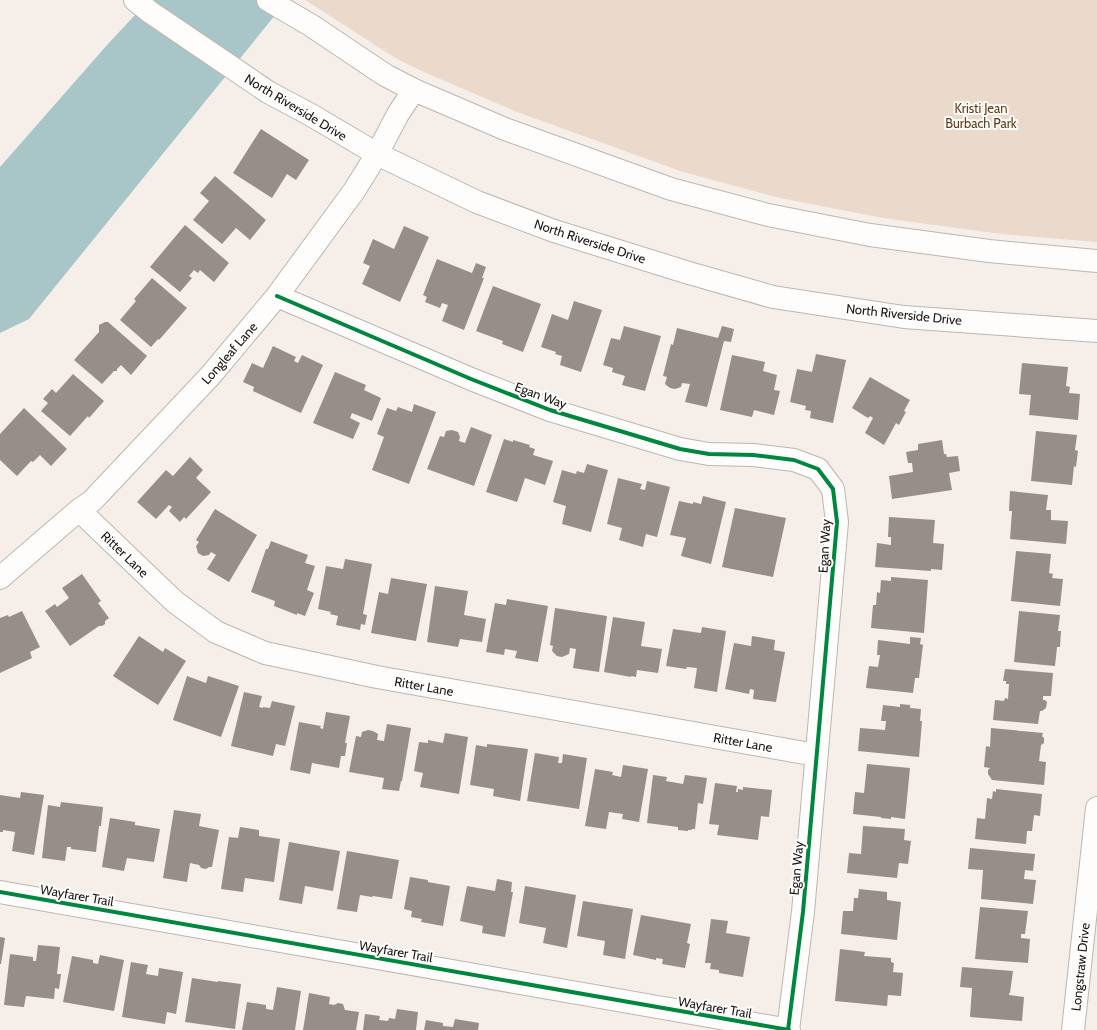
<svg xmlns="http://www.w3.org/2000/svg" width="1097" height="1030" font-family="Cabin,sans-serif">
<style>
.green{fill:#ebdacc}
.water{fill:#a8c6c7}
.building{fill:#978d89}
.lines{fill:none;stroke-linecap:round;stroke-linejoin:round}
.street-casing{stroke:#bdb6b0;stroke-width:24}
.secondary-casing{stroke:#bdb6b0;stroke-width:24}
.street{stroke:#fefdfc;stroke-width:22}
.secondary{stroke:#fefdfc;stroke-width:22}
.cycleway-casing{stroke:#fefefe;stroke-width:6}
.cycleway{stroke:#00873e;stroke-width:4}
.labels{text-anchor:middle;dominant-baseline:central;stroke-width:4;stroke-linejoin:round;paint-order:stroke}
.street-label{font-size:13px;fill:#1d150f;stroke:#fefefe}
.park-label{font-size:13px;fill:#653c13;stroke:#fefefe}
</style>
<rect width="100%" height="100%" fill="#f6efe9"/>
<path class="green" d="M305,0H1097V242L1001,234L883,218L780,198L683,172L517,112L426,73L397,59Z"/>
<path class="water" d="M149,0H291L286,13L280,9L29,319L0,333V167L107,45Z"/>
<path class="building" d="M261,129L309,160L296,180L287,174L272,198L233,173Z
M215,176L266,220L250,240L236,228L222,244L193,220L209,201L200,193Z
M185,225L229,263L214,282L200,270L198,273L194,270L189,276L192,278L180,292L150,267Z
M404,226L429,237L400,302L362,284L370,266L363,263L373,239L394,249Z
M437,259L472,273L476,263L486,267L482,278H484L464,330L442,321L448,305L442,303L440,308L425,302L427,297L423,295Z
M152,278L187,308L159,340L158,339L151,347L120,320L136,301L134,299Z
M493,286L541,304L523,352L502,344L503,341L476,331Z
M574,301L602,310L581,372L560,365L562,356L555,354L556,352L541,347L552,314L568,320Z
M105,322H108L147,356L131,375L121,365L117,369V371H114L102,384L74,360L99,332V325Z
M624,326L661,336L645,391L622,385L625,376L612,372L613,368L603,365L611,338L620,340Z
M722,326L734,329L731,342L724,341L707,407L685,402L690,384L682,383L681,387L675,389L670,388L665,384L667,377L663,376L671,344L673,345L677,328L718,338Z
M273,346L296,357L294,361L298,363L302,355L323,365L301,413L253,391L254,387L243,382L252,363L263,368Z
M816,354L846,360L833,423L810,418L811,411L805,410L806,406L790,402L797,369L812,372Z
M732,355L765,362L763,371L777,375L774,390L780,391L774,415L754,410L752,417L720,410Z
M1022,363L1068,367L1066,386L1070,387L1069,393L1080,394L1078,420L1029,415L1031,395L1019,394Z
M335,372L366,385L364,390L381,398L372,421L352,413L350,418L360,423L353,439L313,423Z
M73,374L104,401L89,418L88,416L70,436L41,411L48,403L43,399L52,389L56,393Z
M870,377L910,400L904,411L906,412L899,425L896,423L884,445L865,433L873,418L870,416L868,418L852,408Z
M414,404L436,412L409,484L372,470L384,437L377,434L387,408L396,411L398,407L412,412Z
M24,408L67,449L51,466L40,455L33,462L31,461L17,476L0,460V434Z
M471,427L492,435L474,486L427,469L440,436L444,437L446,431L452,430L458,432L460,437L459,441L465,443Z
M1036,431L1077,435L1075,450L1078,451L1076,467L1074,466L1072,485L1031,481Z
M504,439L513,442V440L530,445L529,447L535,449L533,455L553,461L545,485L525,478L517,502L486,492Z
M942,440L944,454H946L947,457L958,456L960,471L949,473L952,490L892,499L889,476L913,472L912,463H908L906,452L918,450V444Z
M190,457L203,470L196,478L211,492L186,519L184,517L180,522L169,511L172,507L169,505L156,519L137,502L166,470L173,476Z
M587,464L608,470L591,532L562,524L566,506L553,502L562,470L576,474L577,471L584,473Z
M618,478L642,484L640,489L645,490L647,481L670,487L657,537L646,534L643,547L619,540L622,528L607,524Z
M1010,491L1048,495L1046,510H1051V520L1068,521L1066,544L1010,539L1012,511H1009Z
M703,496L726,502L711,564L681,556L686,538L670,535L679,501L693,504V502L701,504Z
M735,508L786,518L773,577L722,567Z
M215,509L257,535L229,582L207,569L216,555L211,552L209,555L203,556L198,553L196,546L199,542L196,540Z
M889,517L935,520L933,543L944,544L942,570L931,569V571L875,567L877,543L891,545V537H888Z
M271,541L308,555L305,563L315,566L307,590L314,593L305,616L297,613V615L274,606L275,601L251,592L266,549H268Z
M1016,551L1051,554L1049,573L1053,574L1052,578L1063,579L1060,606L1011,601Z
M345,559L372,564L363,614L367,615L365,625L361,624L360,630L336,625L338,616L330,614L331,612L318,609L326,566L343,569Z
M82,574L101,601L98,603L109,618L105,621V624L102,626H99L70,646L45,611L55,604L57,607L69,598L62,588Z
M891,577L928,580L924,633L871,628L873,605H876L877,592L880,593L881,580L891,581Z
M391,578L427,584L416,641L371,633L379,592L388,594Z
M435,586L468,591L464,615L486,619L482,642L460,639L458,647L427,642Z
M507,599L548,606L538,662L515,658L517,651L505,649L504,655L486,652L495,603L506,605Z
M555,608L607,616L599,672L573,668L576,649L570,648L569,654L562,657L557,656L552,651L553,646L550,645Z
M22,611L40,647L30,652L32,658L0,673V618L8,615L9,617Z
M1019,611L1060,615L1058,631H1061L1060,647H1057L1055,666L1014,662Z
M613,617L645,622L641,646L662,649L658,673L637,670L636,677L631,676V677L604,672Z
M702,627L726,631L717,692L694,688L697,668L687,667L686,669L666,666L673,629L701,633Z
M139,636L163,652L165,648L186,661L158,705L113,676Z
M752,636L775,640L774,650L785,652L776,702L753,699L754,690L750,689L749,694L725,689L734,643L751,646Z
M910,637L921,638L920,644L923,645L919,678H915L913,693L866,688L869,666L878,667L880,655H877L878,640L910,644Z
M1005,669L1053,673L1051,696H1043V700H1045L1047,702L1046,708L1042,711H1040L1038,724L993,720L995,700L1004,701L1005,698L1008,699L1009,684H1006V681H1003Z
M187,676L206,683L208,676L239,686L221,737L173,720Z
M244,692L262,696L259,707L263,708V707L270,708L272,701L295,706L285,746L276,744L273,756L231,746Z
M900,704L910,705V708L921,709L920,721H922L919,757L858,751L860,728L885,730L886,721H881L883,705L900,707Z
M326,712L350,716L345,743H347L345,756H341L339,768L312,763L310,774L290,770L299,722L321,726L320,728L323,729Z
M387,724L411,728L402,781H401L399,791L382,789L384,778L349,772L356,736L361,737L362,732L368,730L373,731L378,734L377,740L384,741Z
M991,728L1043,733L1042,736L1044,738V743L1041,745L1039,761L1046,762L1044,785L992,780L988,774V770L990,768L984,767L986,746L990,747Z
M445,733L468,737L459,794L420,787L423,773L414,771L419,742L428,743V740L443,743Z
M487,744L528,749L520,801L493,796L494,789L470,785L476,745L487,747Z
M535,753L559,757L558,763H562L563,754L587,758L579,809L527,801Z
M867,764L910,768L905,819L891,817V819L881,818V817L853,814L855,792L864,793Z
M623,765L648,769L639,822L622,819L623,814L609,812L606,829L585,826L595,769L613,772L612,775L621,777Z
M653,775L667,777L666,781L683,784L685,775L707,778L703,804L698,803L695,829H692L691,830H688V831L678,830V827L647,823Z
M715,783L737,786L736,792H738V789L743,790V787L772,790L769,817L761,816L758,840L717,835L719,825L709,824Z
M996,789L1042,794L1040,816L1034,815L1032,831H1027L1026,844L975,839L977,818L985,819L987,798L992,799L993,791L996,792Z
M21,792L44,795L34,855L12,851L15,832L3,830V832H0V795L20,798Z
M61,802L103,807L101,826H99L96,852L71,849V847H67L65,861L42,858L48,805L60,807Z
M174,810L201,814L199,826L219,830L212,867H209L206,869L201,868L199,865L190,863L187,882L163,878Z
M110,818L135,822V825L160,829L154,862L127,858L124,871L102,867Z
M863,826L905,829L904,840L911,841L908,864L899,863L897,878L847,873L849,853L861,854Z
M240,827L259,830V836L280,839L274,882L245,878L243,892L221,889L229,837L238,838Z
M289,842L340,851L333,891L305,886L302,904L279,900Z
M970,848L1035,854L1033,871L1025,870L1024,879L1036,880L1033,904L981,899L983,870L968,869Z
M347,851L399,860L392,899L373,896L372,897L360,895L357,912L337,909Z
M410,877L428,880V882L450,886L443,926L421,922L422,919L411,917L412,911L404,909Z
M497,879L512,882L511,892H513L505,937L482,933L483,926L460,921L467,886L495,891Z
M525,886L576,895L567,948L543,943L546,928L519,923Z
M859,889L887,892V900L901,902L897,940L841,934L843,911H853L854,898H858Z
M583,901L633,909L625,959L603,955L605,941L577,936Z
M980,907L1028,911L1025,934H1021V938L1030,939L1028,963L975,959Z
M641,915L691,924L687,943L690,944L685,968L662,964L663,959L656,958V960L633,955Z
M711,919L728,921L726,933L750,937L743,977L719,973V970L710,969L711,963H705Z
M0,937L5,938L1,964H0Z
M38,945L60,947L57,974H61L59,989L55,988L54,999L26,996L24,1007L4,1005L10,954L33,957V961H36Z
M840,949L865,952L864,956L891,958V962L894,963L893,972L903,973L901,996L888,995L887,1006L835,1001Z
M100,955L124,960L114,1011L63,1002L72,956L93,960V963L98,964Z
M131,962L148,965L146,974L158,976L159,968L183,972L176,1014L167,1012L165,1024L122,1017Z
M962,967L1013,971L1010,993H1009V995L1024,997L1022,1021L970,1017L972,988L960,987Z
M192,978L218,982V981L241,984L235,1029L185,1022Z
M277,987L301,991L295,1030H242L247,1002L266,1005V1009L273,1010Z
M309,993L330,997L329,1004L334,1005L338,1003L343,1004L345,1010L359,1012L356,1030H303Z
M397,1009L418,1012L416,1030H363L365,1014L380,1016L379,1020L388,1021L389,1018L395,1019Z
M455,1019L479,1023L478,1030H424L426,1020L443,1023V1026L453,1027Z"/>
<g class="lines">
<g class="street-casing">
<path id="street" d="M277,296L471,379L550,410L680,449L709,454L753,455L794,460L818,469L833,489L837,522L803,912L788,1030
M79,510L175,602L216,632L265,653L377,677L816,755
M0,578L79,510L92,501L210,376L277,296L354,191L377,154L398,114L414,90
M0,892L789,1030"/>
</g>
<g class="secondary-casing">
<path id="secondary" d="M135,0L150,12L268,92L311,115L377,154L477,202L554,231L689,273L773,297L904,317L1097,331
M268,0L312,26L385,75L414,90L505,129L671,189L768,215L870,235L989,251L1097,261
M1073,1030L1097,808"/>
</g>
<use href="#street" class="street"/>
<use href="#secondary" class="secondary"/>
<g class="cycleway-casing">
<path id="cycleway" d="M277,296L471,379L550,410L680,449L709,454L753,455L794,460L818,469L833,489L837,522L803,912L788,1030
M0,892L789,1030"/>
</g>
<use href="#cycleway" class="cycleway"/>
</g>
<g class="labels">
<g class="street-label">
<text transform="translate(296 107) rotate(31)">North Riverside Drive</text>
<text transform="translate(590 241) rotate(18)">North Riverside Drive</text>
<text transform="translate(904 314) rotate(6)">North Riverside Drive</text>
<text transform="translate(229 353) rotate(-49)">Longleaf Lane</text>
<text transform="translate(541 395) rotate(20)">Egan Way</text>
<text transform="translate(824 546) rotate(-87)">Egan Way</text>
<text transform="translate(125 554) rotate(44)">Ritter Lane</text>
<text transform="translate(424 686) rotate(10)">Ritter Lane</text>
<text transform="translate(743 742) rotate(10)">Ritter Lane</text>
<text transform="translate(796 868) rotate(-85)">Egan Way</text>
<text transform="translate(77 895) rotate(10)">Wayfarer Trail</text>
<text transform="translate(396 951) rotate(10)">Wayfarer Trail</text>
<text transform="translate(1080 967) rotate(-84)">Longstraw Drive</text>
<text transform="translate(715 1007) rotate(10)">Wayfarer Trail</text>
</g>
<g class="park-label">
<text x="981" y="108">Kristi Jean<tspan x="981" dy="15">Burbach Park</tspan></text>
</g>
</g>
</svg>
